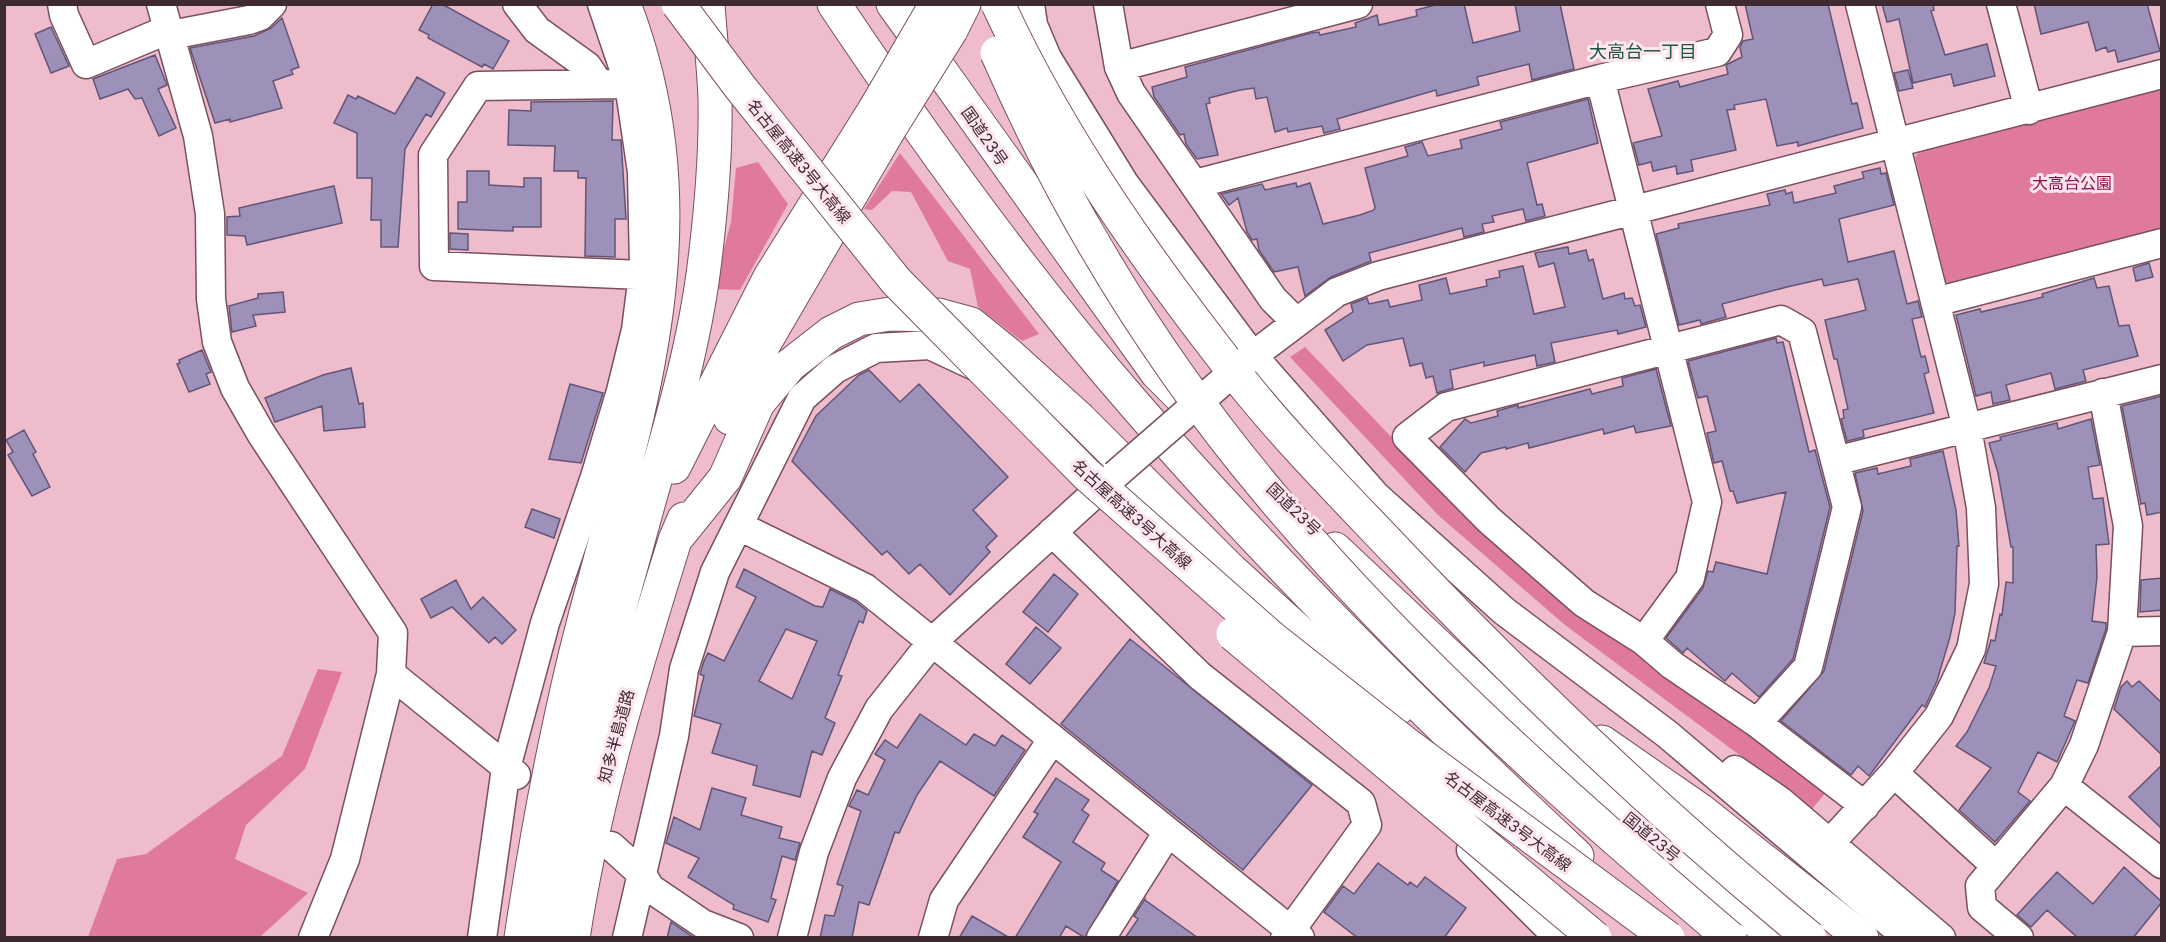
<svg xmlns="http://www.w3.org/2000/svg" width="2166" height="942" font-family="Inter,'Noto Sans JP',sans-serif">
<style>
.green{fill:#e07a9c}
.building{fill:#9e91b9;stroke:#615579;stroke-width:1.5;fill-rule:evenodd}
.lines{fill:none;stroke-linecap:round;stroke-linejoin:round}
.minor-casing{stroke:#7a505d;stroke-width:31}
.highway-casing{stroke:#7a505d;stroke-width:35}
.minor{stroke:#fff;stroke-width:28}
.highway{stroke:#fff;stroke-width:33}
.minor-bridge-casing{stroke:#7a505d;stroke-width:31;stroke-linecap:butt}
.highway-bridge-casing{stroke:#7a505d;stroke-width:35;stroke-linecap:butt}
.minor-bridge{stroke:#fff;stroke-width:28}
.highway-bridge{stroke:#fff;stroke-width:33}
.labels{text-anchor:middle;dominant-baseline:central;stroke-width:6;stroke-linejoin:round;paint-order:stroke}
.street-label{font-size:16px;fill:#3e2b31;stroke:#ffe5ec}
.park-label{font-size:16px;fill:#90104d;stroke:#ffe5ec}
.neighbourhood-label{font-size:18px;fill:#1e554b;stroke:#ffe5ec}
</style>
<rect width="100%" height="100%" fill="#eebcca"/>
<path class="green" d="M2161,86V234L1954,286L1946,282L1915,157L1921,149Z
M900,153L1039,334L1022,341L978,307L970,269L948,261L911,192L892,191L872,210L864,209Z
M758,162L788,204L740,290L713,289L731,222L736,168Z
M1305,347L1446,494L1828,790L1812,809L1565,625L1438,515L1290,357Z
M318,669L342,672L305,769L246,825L235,859L308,893L260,937H88L117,859L146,854L282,756Z"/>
<path class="building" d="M433,4H442L509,41L493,69L484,64L482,67L428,38L429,35L419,30Z
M1439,4H1464L1473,43L1520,31L1515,4H1560L1574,69L1532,80L1529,64L1477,77L1479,85L1437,96L1436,90L1337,119L1340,129L1324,133L1322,126L1288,132L1287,128L1275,132L1267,97L1256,99L1254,88L1240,90L1209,98L1210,103L1206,104L1218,155L1197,159L1186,144L1184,134L1180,135L1154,97L1152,87L1187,77L1185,67L1311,33L1319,32L1320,35L1356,27L1355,23L1377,15L1379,25L1417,16L1416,10Z
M1745,4H1828L1852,104L1857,103L1863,128L1798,146V142L1777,146L1766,99L1734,105L1735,109L1727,110L1736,150L1691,160L1693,171L1677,174L1676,166L1653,171L1651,162L1639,165L1633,143L1662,136L1648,89L1678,81L1680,87L1728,74L1726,65L1742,57L1740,47L1743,41L1753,39Z
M1882,4H1933L1934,10L1931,11L1945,55L1987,44L1995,76L1954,86L1951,74L1913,83L1899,19L1887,22Z
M2034,4H2147L2160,51L2118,62L2115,50L2108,52L2106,47L2096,51L2088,22L2041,34Z
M282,18L299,67L291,70L293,74L273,81L282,108L230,122V119L215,123L190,48L254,36L271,28Z
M51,27L69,66L51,73L35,34Z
M155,55L167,85L158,89L176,128L159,136L142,98L135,99L128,89L100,99L93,79Z
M1908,70L1913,88L1899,91L1894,73Z
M417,77L445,93L431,117L426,114L405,149L398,247H381V220H371L372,178H357V133L334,123L348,95L356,99L358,96L395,114Z
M1588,99L1598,143L1527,163L1537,205L1542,204L1545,216L1526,221L1523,209L1492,216L1494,222L1482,224L1484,232L1464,237L1462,228L1369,253L1371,261L1331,277L1305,296L1298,267L1274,272L1259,250L1257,239L1252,240L1247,232L1238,198L1229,205L1221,194L1262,184L1265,190L1296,183L1297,187L1310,183L1323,224L1360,215L1374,210L1375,207L1365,168L1408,156L1405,147L1422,142L1428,156L1462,148L1460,140L1502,129L1500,122Z
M613,101L612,140H621L626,219H615V257L585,256L586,178H578V171H554L555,146L508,145L509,110L531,111V102Z
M1880,168L1881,174L1886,173L1894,205L1839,219L1848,262L1894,251L1907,304L1918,301L1922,317L1912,319L1921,357L1925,356L1929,372L1924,374L1934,413L1863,430L1864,437L1847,441L1841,419L1844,418L1843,410L1848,409L1837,359H1834L1825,320L1866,310L1858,279L1824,286L1822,279L1787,287L1722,304L1726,317L1701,324L1700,320L1679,325L1656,234L1679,228L1678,224L1770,205L1767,194L1785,190L1786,194L1792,192L1794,203L1836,193L1834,186L1864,178L1862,172Z
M467,171H489V185L524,187V178H541V227H513V231L458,229V202H467Z
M334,186L342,223L247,245L245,236L227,235V217L240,216L239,208Z
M450,233L468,234V250L450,249Z
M1568,247L1569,254L1586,250L1589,261L1593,259L1603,299L1624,293L1625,299L1632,298L1635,306L1640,305L1646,327L1618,334L1617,330L1551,343L1555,362L1537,366L1535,355L1484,366V362L1450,370L1453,388L1437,393L1433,376L1426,378L1422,363L1410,366L1403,338L1367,345L1343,361L1325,330L1353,312L1351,304L1367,298L1369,304L1388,300L1390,307L1422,300L1419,285L1446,278L1450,294L1487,286L1486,280L1500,277L1499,271L1523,266L1534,314L1565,307L1554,263L1539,267L1535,253Z
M2149,263L2153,277L2136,281L2133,268Z
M2094,278L2097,288L2109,286L2119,326L2129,325L2138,356L2083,370L2086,381L2055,389L2051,373L2006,385L2010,400L1993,404L1991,392L1976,396L1956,315L1980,309L1981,312L2043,297L2042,294Z
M283,292L285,312L253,315L256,326L232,332L229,306L258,298V294Z
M1776,338L1777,343L1783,342L1809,452L1815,450L1830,507L1793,659L1759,697L1732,673L1725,681L1687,648L1683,653L1666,638L1703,588L1708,571L1713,572L1716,562L1767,574L1786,492L1737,503L1733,491H1730L1722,461L1714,463L1707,433L1716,431L1707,396L1698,398L1688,361Z
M202,350L211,372L206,374L210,384L189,392L177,364L180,363L179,360Z
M351,368L359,404L363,403L365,427L324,431L322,406L275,422L265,398L323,375Z
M1656,369L1671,426L1636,433L1634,426L1604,434L1603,429L1529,448L1528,443L1506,449V447L1481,453L1465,472L1440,447L1465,419L1471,423L1498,416L1497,411L1518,405V408L1590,389L1592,394L1623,386L1622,378Z
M869,370L900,402L919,384L1008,477L973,510L997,536L986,547L990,552L950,595L920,564L909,574L887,551L882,555L792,461L816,416L859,375Z
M570,384L603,393L581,463L549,459Z
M2162,396V512L2147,515L2145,503L2141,504L2122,406Z
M2091,419L2100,465L2088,467L2093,499L2103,498L2109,544L2096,545L2097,577L2092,621L2106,623V629L2088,683L2077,680L2064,716L2075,721L2057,762L2038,752L2018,792L2030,801L1995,842L1959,810L1991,768L1956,746L1967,732L1989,688L1996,666L1984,663L1991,640L1995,641L2000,614L2002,615L2006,582L2013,583V547H2011L1998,473L1989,443L2001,440L2000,437L2057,423L2058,429Z
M24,430L36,452L33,454L50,487L32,496L8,455L13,452L6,440Z
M1943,451L1956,510L1959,546H1957L1955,613L1950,637L1937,681L1925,707L1922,705L1869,776L1858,766L1851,775L1781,721L1824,671L1863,511L1855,473L1877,468L1878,474L1911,466L1910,459Z
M532,509L560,519L554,538L525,527Z
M744,569L815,606L823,607L830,589L856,602L867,611L863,623L859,621L838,675L842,676L825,718L835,723L822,755L812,751L800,797L753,785L757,766L712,753L721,724L694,716L704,676L700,674L704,661L708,653L724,661L756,597L736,587ZM786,629L817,641L792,699L759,681Z
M1054,574L1078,594L1048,632L1023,612Z
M2162,578V610L2140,612L2141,580Z
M456,580L471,609L483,597L516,630L502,644L495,637L489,643L452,607L431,618L421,599Z
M1036,627L1061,648L1030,684L1006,664Z
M1130,639L1312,785L1243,870L1061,724Z
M2127,681L2132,687L2139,681L2162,703V755L2114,709L2121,687Z
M920,714L966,745L974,734L995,746L1002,735L1025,750L994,796L940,761L917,795L899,833L895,832L869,905L859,902L852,938H820L825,915L834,916L843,886L837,884L861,811L849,806L857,790L868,795L885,760L875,754L885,740L897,748Z
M2162,765V829L2129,797Z
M1056,778L1089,800L1082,810L1089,815L1073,842L1105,863L1101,870L1118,881L1085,938L1066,926L1059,938H1015L1061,862L1023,837L1038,814L1034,812Z
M712,788L746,798L741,815L782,827L779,838L800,843L795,860L782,856L771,898L776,900L768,922L733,909L734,905L688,877L699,858L666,843L674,817L700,830Z
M1378,863L1408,885L1410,882L1417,887L1425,877L1466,908L1444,938H1358L1324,912L1343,886L1354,894Z
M2124,867L2162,902L2133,938H2078L2047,910L2031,927L2017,915L2057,872L2093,904Z
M1145,899V900L1198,938H1125L1138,919L1134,916Z
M972,916L1010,938H959Z
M671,922L694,938H667Z"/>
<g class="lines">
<g class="minor-casing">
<path id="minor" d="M62,4L64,15L86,64L169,29
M161,4L198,136L210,214L211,299L217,342L235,388L262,435L393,633L391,674L345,859L313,938
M517,4L537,30L587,66L599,84
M1030,4L1033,25L1047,58L1124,183L1252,355L1376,496L1504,611L1667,734L1908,938
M1108,4L1119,67L1131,93L1273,299L1295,321
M2001,4L2029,110
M171,35L249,20L260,16L272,4
M1119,67L1358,4
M1600,79L1707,502L1690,578L1644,641
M629,84L478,86L433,155L434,266L642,275
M1195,184L1600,79L1717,52L1728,35L1720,4
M1935,302L2162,243
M1246,361L1337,292L1378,276L2162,74
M1835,461L2162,379
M739,526L865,588L1300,938
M1052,532L1200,676L1361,803L1367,825L1285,938
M2122,632L2162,631
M391,674L516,775
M1757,723L1808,667L1847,507L1802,332L1781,320L1446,407L1407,437L1489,520L1584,603L1644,641L1672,665L1757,723L1865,806
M1735,770L1780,801L1941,938
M1894,773L1996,866
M2064,786L2162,864
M1830,843L1894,773L1939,716L1971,649L1984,584L1981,508L1967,428L1860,4
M611,846L642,874L650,888L703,924L739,938
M1471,850L1559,938
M482,938L506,768L545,623L595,477L621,391L636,330L644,267L642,172L629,84L602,4
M627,938L674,736L684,669L715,572L802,398L835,369L876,348L930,345L975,366
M792,938L814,852L842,778L879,709L932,642L1115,475
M933,938L944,900L1052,740
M1101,938L1168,832
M2019,938L1982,907L1980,886L2064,786L2084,745L2122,632L2128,526L2103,393"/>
</g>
<g class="highway-casing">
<path id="highway" d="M834,4C927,143 1025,279 1135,405C1273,564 1423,712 1577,856
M893,4L1157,373L1187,403
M951,30L964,4
M730,418L764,344L887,133
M674,467L770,277L875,109
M675,540L725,478L758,403L790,365L831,333L859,319L890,314L938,315L971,324L1007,353L1080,419L1231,570L1380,705L1397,709
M1335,549L1582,781L1777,938
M1602,742L1700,810L1862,938
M521,938C535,844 552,752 574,660C629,435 713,236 624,4
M544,938C566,790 609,648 648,505C670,427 694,347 704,267C711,212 716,155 715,100C714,68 710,36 708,4
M573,938C594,800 634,672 675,540L684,519"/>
</g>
<use href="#minor" class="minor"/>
<use href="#highway" class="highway"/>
<g class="minor-bridge-casing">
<path id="minor-bridge" d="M1115,475L1246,361"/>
</g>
<g class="highway-bridge-casing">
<path id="highway-bridge" d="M678,4L740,87L896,281L1086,474L1272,638L1405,743L1668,938
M998,4C1060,139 1147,261 1238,377C1287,439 1344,496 1398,553C1527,689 1665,819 1810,938
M997,53C1066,211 1158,361 1269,493C1406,657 1568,800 1730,938
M875,109L935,6
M887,133L951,30
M1233,634L1595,938"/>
</g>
<use href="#minor-bridge" class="minor-bridge"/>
<use href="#highway-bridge" class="highway-bridge"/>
</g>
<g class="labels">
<g class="street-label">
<text transform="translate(985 136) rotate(55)">国道23号</text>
<text transform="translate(799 161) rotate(51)">名古屋高速3号大高線</text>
<text transform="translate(1294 509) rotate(44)">国道23号</text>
<text transform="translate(1132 514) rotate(42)">名古屋高速3号大高線</text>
<text transform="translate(616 736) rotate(-75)">知多半島道路</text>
<text transform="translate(1508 821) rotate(37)">名古屋高速3号大高線</text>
<text transform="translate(1652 837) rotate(39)">国道23号</text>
</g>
<g class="park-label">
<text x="2072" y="183">大高台公園</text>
</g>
<g class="neighbourhood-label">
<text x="1643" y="51">大高台一丁目</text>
</g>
</g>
<rect width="2166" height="942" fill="none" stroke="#3e2b31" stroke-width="12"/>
</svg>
